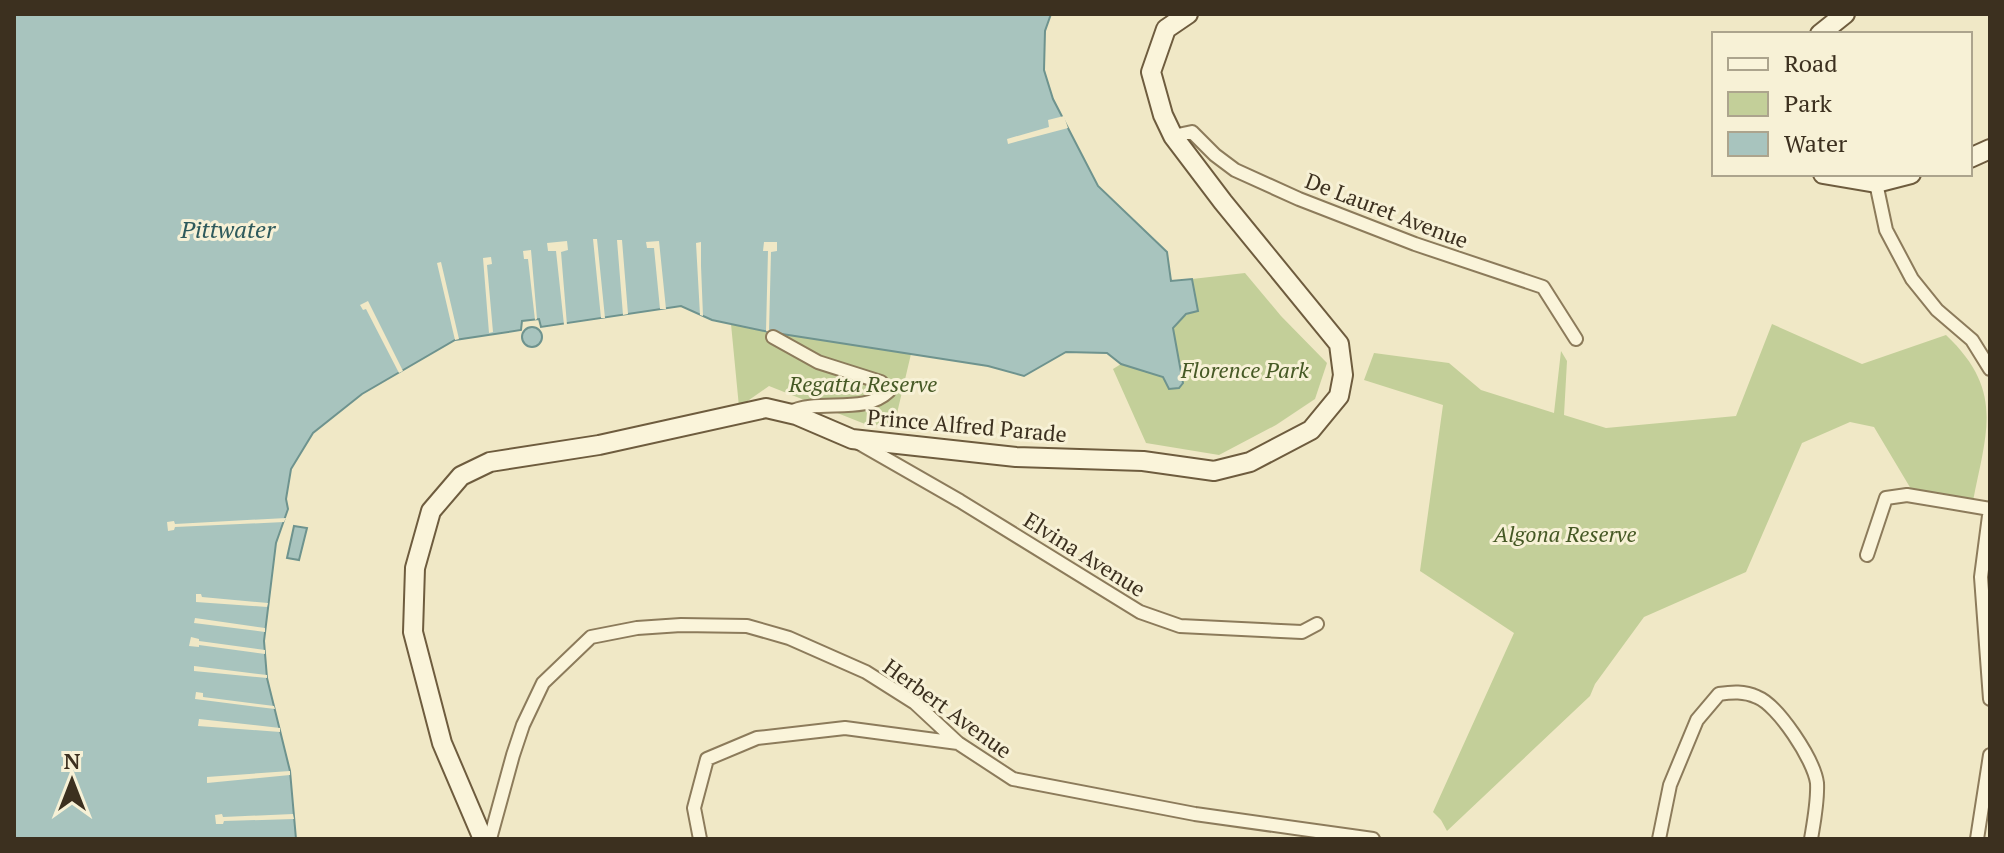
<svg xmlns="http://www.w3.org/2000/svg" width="2004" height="853" font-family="'PT Serif',serif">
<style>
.green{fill:#c3cf99}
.water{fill:#a8c4be;stroke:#6e938e;stroke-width:2}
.pier{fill:#f0e8c6}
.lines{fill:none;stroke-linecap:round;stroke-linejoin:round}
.street-casing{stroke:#8c7b5b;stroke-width:16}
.secondary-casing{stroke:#6e5c3e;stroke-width:22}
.street{stroke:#faf4da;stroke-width:12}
.secondary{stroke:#faf4da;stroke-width:18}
.labels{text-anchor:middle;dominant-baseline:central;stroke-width:6;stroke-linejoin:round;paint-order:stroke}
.street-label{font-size:22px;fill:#3c301f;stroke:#f7f1d6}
.park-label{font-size:22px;font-style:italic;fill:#465925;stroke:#f7f1d6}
.water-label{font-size:24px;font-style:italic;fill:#2e5a5c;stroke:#f7f1d6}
</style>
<rect width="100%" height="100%" fill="#f0e8c6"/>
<path class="green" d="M1245,273L1281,316L1327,363L1315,399L1276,425L1219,455L1146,443L1113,369L1121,364L1163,377C1169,349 1166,319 1198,310L1192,279Z
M731,324L769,332L911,354L894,426L865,424L769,386L739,407Z
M1772,324L1862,364L1946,335C2004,390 1987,430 1973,501L1921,502L1911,489L1874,427L1850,422L1802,443L1746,572L1644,617L1595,684L1590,696L1447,831L1441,820L1433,812L1514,633L1420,571L1443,405L1364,380L1374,353L1449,363L1481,390L1554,413L1561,351L1567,361L1564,415L1606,428L1736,416Z"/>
<path class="water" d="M14,14H1051L1045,31L1044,70L1053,99L1098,186L1167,252L1171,281L1192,279L1198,311L1186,314L1173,328L1183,383L1179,388L1169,389L1163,377L1121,364L1107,353L1066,352L1024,376L988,366L769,332L712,320L681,306L541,327L539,319L522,321L521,330L455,340L362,394L313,433L291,469L286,499L288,509L276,543L264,641L267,678L290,771L296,839H14Z
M522 337a10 10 0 1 1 20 0a10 10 0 1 1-20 0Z
M294,526L307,528L299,560L287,558Z"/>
<path class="pier" d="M1064,116L1068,128L1008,144L1007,139L1049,127L1048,120Z
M593,239H597L605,318H601Z
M617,240H622L628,314L623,315Z
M567,241L568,250L561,252L567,325H564L556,251H548L547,243Z
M659,241L666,309H660L654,248H647L646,242Z
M701,242V266L703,316L700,315L696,243Z
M764,242H777V251L771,252L769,332L766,331L768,251H763Z
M531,250L537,319L535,320L528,259H524L523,251Z
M491,257L492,264L487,265L493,332L489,333L483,258Z
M441,262L459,339L455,340L437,263Z
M368,301L403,371L399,373L366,309L363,310L360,305Z
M286,518L284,522L175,527L174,530L168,531L167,522L174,521L175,524Z
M196,594H201L202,597L268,603L267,607L196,602Z
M195,618L265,628V632L194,623Z
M191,637L199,639V641L265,650V654L199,645V647L189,646Z
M194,666L267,675V678L194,671Z
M196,692L203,693V697L274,706L275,709L195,699Z
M199,719L280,728V732L198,726Z
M290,771V775L207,783V777Z
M222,814L223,817L293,814L294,819L224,821L223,824H216L215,815Z"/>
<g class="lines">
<g class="street-casing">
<path id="street" d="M1173,136L1192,132L1215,155L1235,170L1299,199L1415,244L1543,287L1576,339
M1876,183L1886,230L1912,279L1937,310L1972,340L1990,369
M773,337L818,362L881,382L889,391C863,416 819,397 788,413
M857,442L960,501L1140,612L1180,626L1302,632L1317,624
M1990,508L1981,577L1990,699
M1867,555L1886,498L1907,495L1990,509
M490,839L513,755L523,725L543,683L591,637L637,628L681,625L747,626L789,638L866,672L915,703L958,743L1013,779L1195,814L1373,839
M700,839L694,808L707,759L757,738L845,728L958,743
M1659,839L1670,785L1697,720L1719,694C1732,692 1744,691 1757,697C1778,705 1814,760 1817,783C1818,801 1814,821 1811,839
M1977,839L1990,755"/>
</g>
<g class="secondary-casing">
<path id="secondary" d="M1820,34L1845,14
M1970,158L1990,149
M1823,174L1876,183L1911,174
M483,839L442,743L413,632L415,568L431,511L461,476L490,462L599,445L766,408L796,415L852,439L1016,457L1143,461L1214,471L1250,462L1311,430L1339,396L1343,375L1339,344L1223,202L1173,136L1163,115L1151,72L1166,29L1188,14"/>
</g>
<use href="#street" class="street"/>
<use href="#secondary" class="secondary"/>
</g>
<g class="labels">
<g class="street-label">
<text transform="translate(1387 210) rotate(21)">De Lauret Avenue</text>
<text transform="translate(967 425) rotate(5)">Prince Alfred Parade</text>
<text transform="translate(1085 554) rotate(32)">Elvina Avenue</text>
<text transform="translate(948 708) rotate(36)">Herbert Avenue</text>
</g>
<g class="park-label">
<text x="1245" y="369">Florence Park</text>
<text x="863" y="383">Regatta Reserve</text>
<text x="1565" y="533">Algona Reserve</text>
</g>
<g class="water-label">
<text x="228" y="229">Pittwater</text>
</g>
</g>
<rect width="2004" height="853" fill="none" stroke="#3c301f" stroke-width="32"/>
<rect x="1712" y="32" width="260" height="144" fill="#f7f1d6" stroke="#aca48d" stroke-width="2"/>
<rect x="1728" y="58" width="40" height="12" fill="#faf4da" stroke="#aca48d" stroke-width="2"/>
<text x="1784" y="72" font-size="24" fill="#3c301f">Road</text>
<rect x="1728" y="92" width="40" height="24" fill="#c3cf99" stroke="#aca48d" stroke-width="2"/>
<text x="1784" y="112" font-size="24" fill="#3c301f">Park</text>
<rect x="1728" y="132" width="40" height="24" fill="#a8c4be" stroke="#aca48d" stroke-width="2"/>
<text x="1784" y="152" font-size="24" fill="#3c301f">Water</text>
<g transform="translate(72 781)" stroke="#f7f1d6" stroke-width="6" paint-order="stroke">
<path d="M0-6L14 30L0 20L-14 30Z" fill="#3c301f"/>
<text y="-12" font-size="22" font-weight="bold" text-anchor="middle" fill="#3c301f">N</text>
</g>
</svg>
